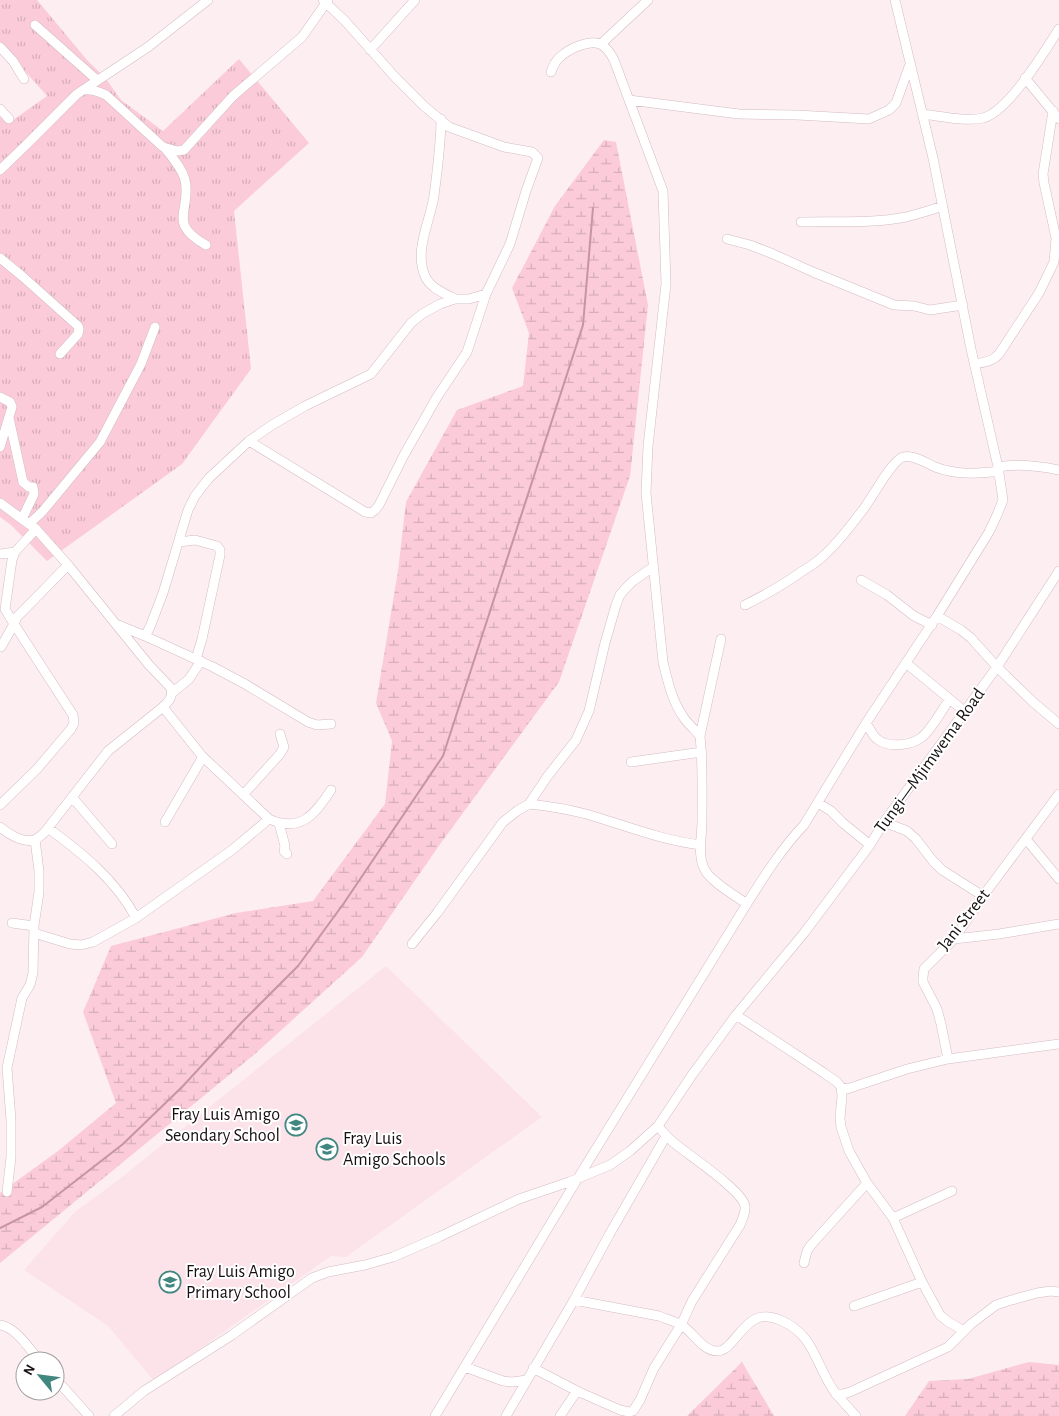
<svg xmlns="http://www.w3.org/2000/svg" width="1059" height="1416" font-family="'Alegreya Sans',sans-serif">
<style>
.built{fill:#fce2e9}
.grass{fill:url(#grass-tufts)}
.wetland{fill:url(#wetland-marsh)}
.lines{fill:none;stroke-linecap:round;stroke-linejoin:round}
.stream{stroke:#c794a3;stroke-width:2}
.minor-casing{stroke:#d3bcc2;stroke-width:10}
.minor{stroke:#fff;stroke-width:9}
.labels{text-anchor:middle;dominant-baseline:central;stroke-width:4;stroke-linejoin:round;paint-order:stroke}
.street-label{font-size:18px;fill:#170f12;stroke:#fff}
.poi-label{font-size:18px;fill:#170f12;stroke:#fff;text-anchor:start}
</style>
<defs>
<pattern id="grass-tufts" width="24" height="20" patternUnits="userSpaceOnUse" patternTransform="scale(1.25)"><rect width="24" height="20" fill="#fbcbd9"/><path d="M3 7l-1-3M5 7V3M7 7l1-3M15 17l-1-3M17 17v-4M19 17l1-3" fill="none" stroke="#d6adb9"/></pattern>
<pattern id="wetland-marsh" width="20" height="14" patternUnits="userSpaceOnUse" patternTransform="scale(1.25)"><rect width="20" height="14" fill="#fbcbd9"/><path d="M1 5h8M5 5V1M11 12h8M15 12V8" fill="none" stroke="#d6adb9"/></pattern>
</defs>
<rect width="100%" height="100%" fill="#fdeef2"/>
<path class="built" d="M386,966L542,1117L346,1257L331,1256L154,1381L108,1326L24,1270L76,1211L117,1181Z"/>
<path class="grass" d="M0,0H37L87,60L106,79L121,100L163,131L239,59L309,143L234,211L251,369L182,464L47,561L11,525L0,517V117L9,123L47,96L0,43Z"/>
<path class="wetland" d="M604,140L616,142L648,305L630,476L559,682L438,847L362,957L256,1053L0,1263V1193L58,1151L116,1103L83,1012L111,946L236,913L313,901L385,804L392,741L376,703L398,571L406,502L457,410L523,386L529,333L512,288L555,206Z
M742,1362L774,1416H687Z
M1029,1362L1059,1365V1416H905L929,1381L968,1379Z"/>
<g class="lines">
<path class="stream" d="M0,1228L42,1207L123,1144L182,1087L243,1021L298,966L344,903L443,756L583,325L593,208"/>
<g class="minor-casing">
<path id="minor" d="M35,25L97,80
M601,44L648,0
M0,47L13,61L24,79
M370,50L415,0
M551,72C553,66 555,62 559,58C568,49 591,38 602,45C608,49 611,54 614,60L663,191L666,284L648,446L646,493L663,662C668,682 672,701 684,718C689,725 695,730 700,736
M1025,78L1059,119
M83,90C92,89 98,91 106,95L163,147L177,151L184,150L233,96L302,37L328,0
M629,100L739,114L797,115L869,119L889,110L896,103L910,64
M0,109L9,119
M922,114C940,116 966,122 983,118C1009,111 1044,52 1059,29
M441,119C441,143 437,173 434,196C430,222 414,250 425,276C430,288 444,293 455,299
M164,147C172,157 182,168 185,180C192,210 166,223 206,245
M0,170L27,144L77,94L148,47L208,0
M801,222C836,221 871,224 906,217C918,214 931,210 943,206
M727,239L750,245L773,254L813,272L894,305L914,306L930,310L963,305
M0,258L22,276L78,326L79,329L78,334L60,354
M974,364C984,362 992,362 999,354L1039,293L1054,262L1056,238L1044,183L1043,174L1053,111
M0,397L10,402L12,407L0,447
M249,441L365,512L371,513L375,510L379,505L404,455L437,397L467,352L486,294L510,244L526,191L538,158L532,152L504,147L449,127L424,106L395,77L345,21L323,0
M998,467C1018,463 1039,466 1059,470
M0,503L22,519
M29,524L42,512L100,442L141,364L155,327
M179,542L195,540L217,546L220,550V555L202,639L196,659
M0,554L15,552
M861,580L887,595L914,616L932,625
M745,605C765,595 783,585 801,572C808,568 814,564 820,559C836,545 849,528 862,511C871,500 892,460 903,457C913,454 926,463 935,467C956,475 977,474 999,471
M937,616L961,630L971,638L997,667L1033,702L1059,724
M118,625L145,636L150,627L163,593L188,510L195,496L209,478L249,441L272,425L305,406L371,374L411,323L422,314L440,304L455,299H469L486,294
M145,636L213,667L245,684L308,722L317,725L331,724
M721,639L700,736C703,764 702,793 702,821C702,837 697,856 705,870C711,882 736,896 747,904
M1,647L14,624L5,609L12,560L15,552L36,529
M906,663L964,711
M172,693L189,679L201,661
M163,707L202,756L201,760L165,822
M866,723C870,729 873,736 877,739C888,748 911,746 922,737C931,730 942,710 949,700
M202,756L269,819C301,833 314,815 331,790
M631,762L702,752
M243,795L280,754L284,747L280,734
M72,797L112,844
M818,803L831,811L843,823L870,845
M529,804C548,806 567,809 586,814C624,825 660,840 701,845
M0,805L37,769L71,729L74,723L73,715L14,624L17,617L68,565
M884,822L907,831L916,839L933,861L942,870L983,896
M279,823L285,846L284,851L287,854
M0,827C8,834 23,843 34,840C37,839 41,835 44,833L108,751L163,707C169,701 173,697 171,688L149,665L68,565L36,529L22,519L34,494L33,487H29L23,482L9,418
M48,828C82,853 116,880 136,918
M1026,839L1059,879
M12,923L34,926
M34,933L70,944L81,945L93,942L136,918L232,850L269,819
M954,939L999,934L1059,924
M412,944L437,913L503,822L517,811L529,804L547,777L576,740L589,711L605,643L616,605L620,595L625,589L633,581L653,567
M736,1015L824,1073L837,1082L841,1087L842,1096L840,1118L841,1127L849,1151L867,1183L893,1218L922,1282L940,1315L947,1321L964,1331
M948,1059L941,1024L937,1009L923,982V977L924,969L954,939L983,896L1059,794
M841,1087L847,1089L907,1069L948,1059L1059,1044
M7,1192L11,1157V1120L7,1068L22,998L30,985L33,973L34,926L39,892V871L35,840
M893,1218L952,1191
M804,1263L807,1251L811,1245L867,1183
M574,1300L659,1316C666,1319 674,1321 681,1325C693,1331 702,1351 717,1351C723,1351 726,1348 730,1344C746,1327 754,1309 780,1320C816,1335 815,1366 836,1394H843L850,1392L948,1347L971,1324L996,1305L1008,1301L1037,1293L1051,1291L1059,1292
M854,1306L922,1282
M0,1325C17,1328 29,1349 40,1361
M465,1367L503,1381L512,1382L527,1380
M533,1368L577,1391L620,1410L629,1412L633,1411L640,1400L654,1368L681,1325L692,1301L740,1225C742,1219 746,1213 745,1206C742,1190 688,1155 673,1142C667,1137 663,1132 658,1126
M55,1378L89,1416
M836,1394L856,1416
M114,1416L144,1391L232,1335L312,1278L328,1272L365,1265L393,1257L439,1237L519,1199L569,1182L610,1165L630,1151L658,1126L692,1075L736,1015L804,933L870,845L884,822L997,667L1059,571
M435,1416L578,1178L748,902C765,875 782,848 804,825L866,723L937,616L989,532L997,515L1003,500L998,467L971,349L933,158L895,0
M506,1416L574,1300L609,1235L666,1136
M560,1416L577,1391"/>
</g>
<use href="#minor" class="minor"/>
</g>
<defs>
<g id="school-ring" transform="scale(1.125)"><circle r="9.5" fill="#fff" stroke="#418780" stroke-width="1.5"/><path d="M0-5L7-2L0 1L-7-2ZM-4 1L0 2.5L4 1V4Q0 6-4 4Z" fill="#418780"/></g>
</defs>
<g fill-rule="evenodd">
<use href="#school-ring" x="296" y="1125"/>
<use href="#school-ring" x="327" y="1149"/>
<use href="#school-ring" x="170" y="1282"/>
</g>
<g class="labels">
<g class="street-label">
<text transform="translate(930 761) rotate(-54)">Tungi—Mjimwema Road</text>
<text transform="translate(964 920) rotate(-52)">Jani Street</text>
</g>
<g class="poi-label">
<text x="280" y="1115" text-anchor="end">Fray Luis Amigo<tspan x="280" dy="21">Seondary School</tspan></text>
<text x="343" y="1139">Fray Luis<tspan x="343" dy="21">Amigo Schools</tspan></text>
<text x="186" y="1272">Fray Luis Amigo<tspan x="186" dy="21">Primary School</tspan></text>
</g>
</g>
<g transform="translate(40 1376) rotate(299)"><circle r="24" fill="#ffffff" stroke="#a29fa0"/>
<path d="M0-4L9 19L0 12L-9 19Z" fill="#418780"/>
<text y="-8" font-size="14" font-weight="bold" text-anchor="middle" fill="#170f12">N</text>
</g>
</svg>
